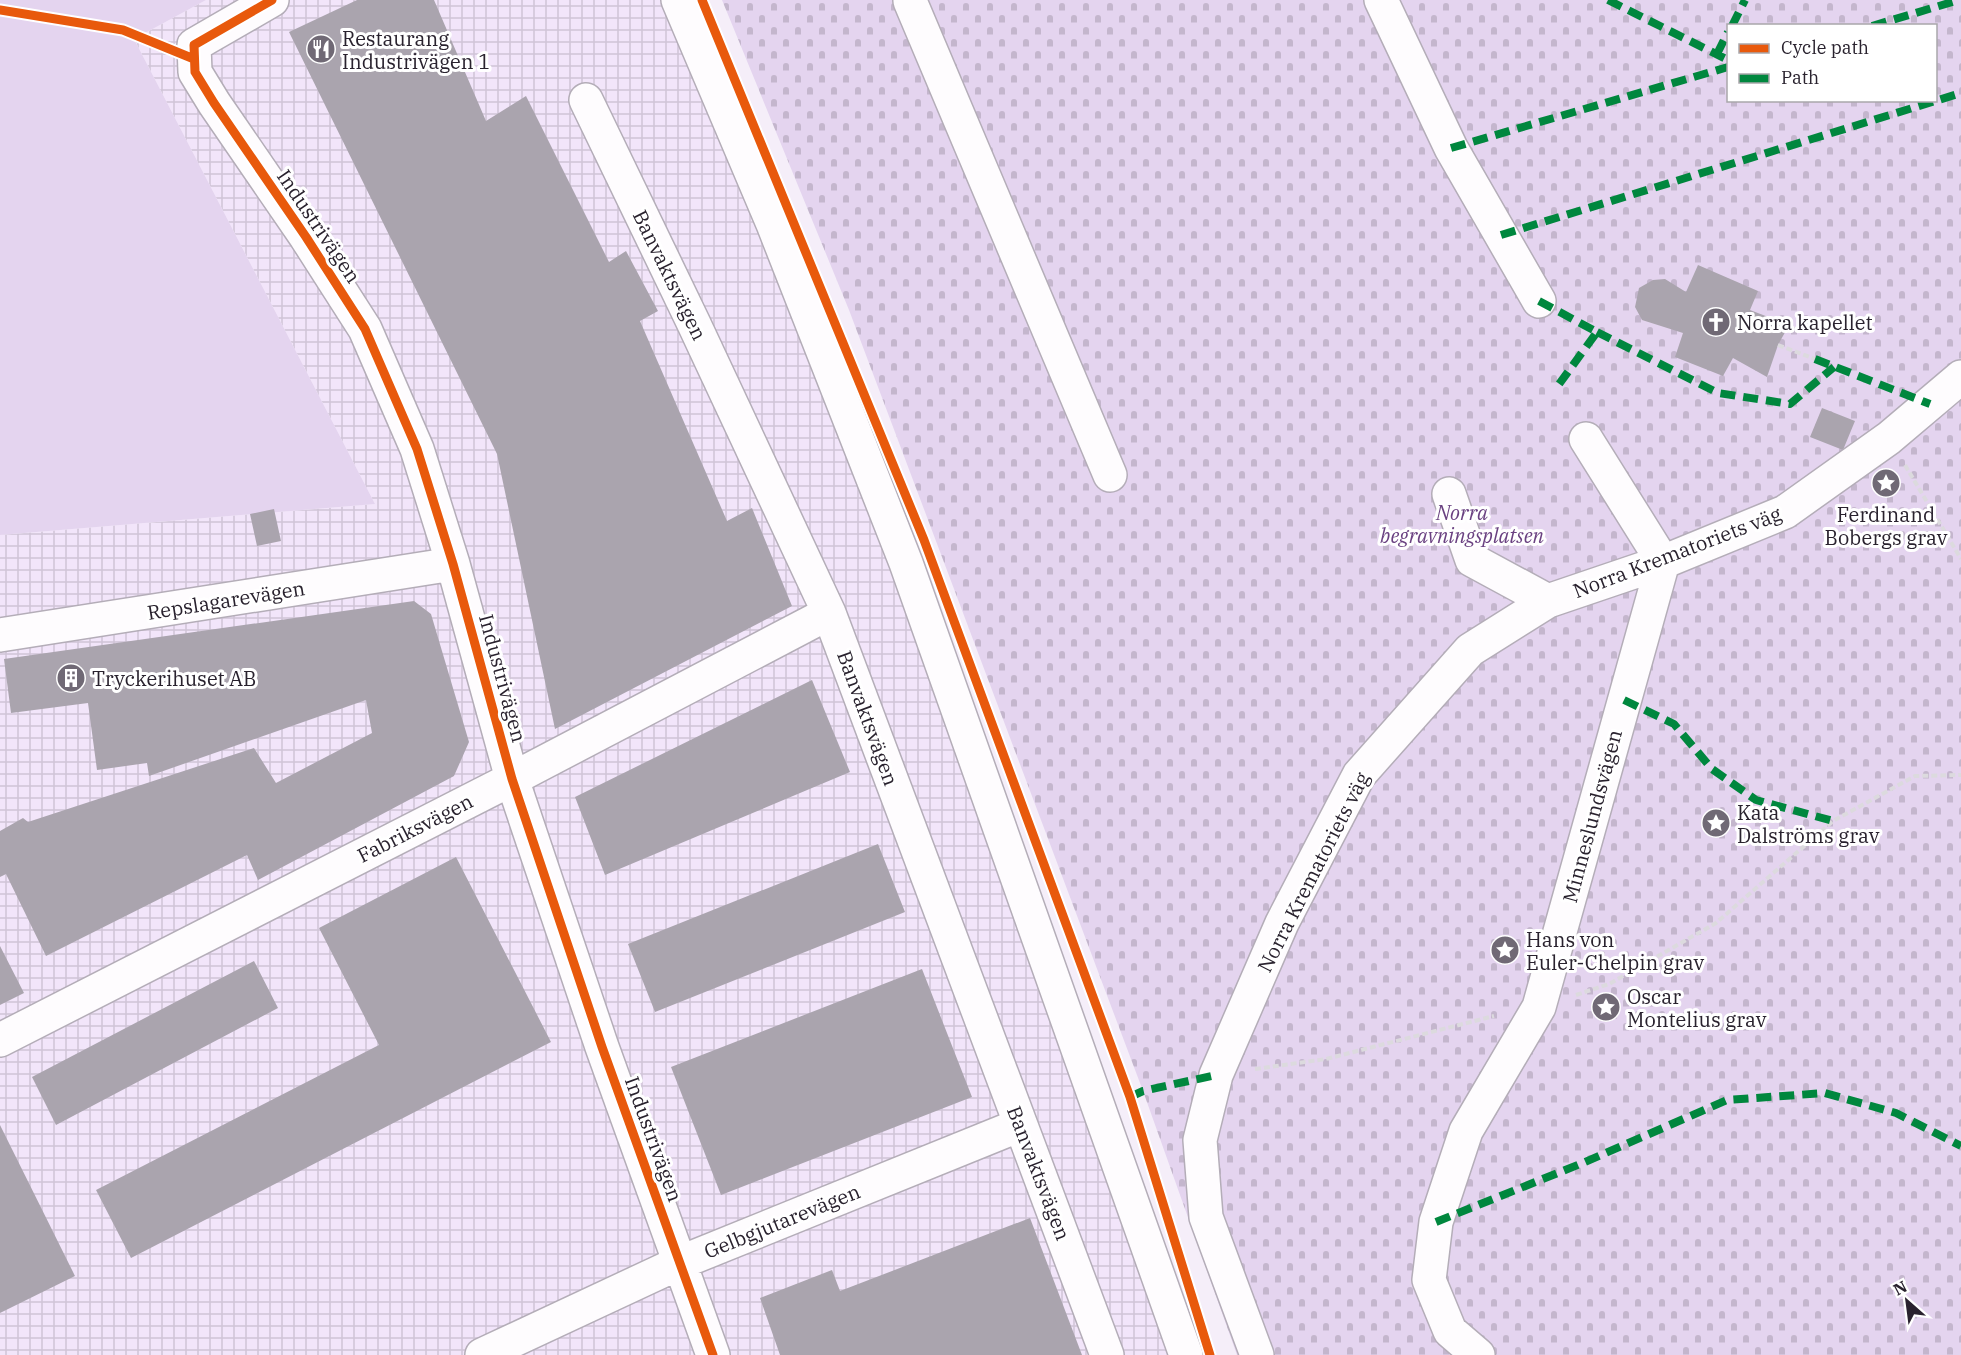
<svg xmlns="http://www.w3.org/2000/svg" width="1961" height="1355" font-family="'IBM Plex Serif',serif">
<style>
.industrial{fill:url(#industrial-grid)}
.cemetery{fill:url(#cemetery-stones);fill-rule:evenodd}
.green{fill:#e4d4ef}
.building{fill:#aaa4ae}
.lines{fill:none;stroke-linecap:round;stroke-linejoin:round}
.minor-casing{stroke:#b4adb8;stroke-width:36}
.path{stroke:#dcdade;stroke-width:4;stroke-dasharray:6 3;stroke-linecap:butt}
.minor{stroke:#fefcfe;stroke-width:33}
.quiet{stroke:#00873e;stroke-width:8;stroke-dasharray:15 8;stroke-linecap:butt}
.cycleway-casing{stroke:#fff;stroke-width:13}
.cycleway{stroke:#e8590c;stroke-width:9}
.labels{text-anchor:middle;dominant-baseline:central;stroke-width:6;stroke-linejoin:round;paint-order:stroke}
.poi-label{font-size:20px;fill:#29222e;stroke:#fff;text-anchor:start}
.street-label{font-size:20px;fill:#29222e;stroke:#fff}
.park-label{font-size:20px;font-style:italic;fill:#6a4181;stroke:#fff}
</style>
<defs>
<pattern id="industrial-grid" width="8" height="8" patternUnits="userSpaceOnUse" patternTransform="scale(1.5)"><rect width="8" height="8" fill="#f2e5fa"/><path d="M0 4h8M4 0v8" fill="none" stroke="#d0c4d7"/></pattern>
<pattern id="cemetery-stones" width="16" height="16" patternUnits="userSpaceOnUse" patternTransform="scale(1.5)"><rect width="16" height="16" fill="#e4d4ef"/><path d="M2 7V4a2 2 0 0 1 4 0v3zM10 15v-3a2 2 0 0 1 4 0v3z" fill="#c4b6cd"/></pattern>
</defs>
<rect width="100%" height="100%" fill="#f5eef9"/>
<path class="industrial" d="M206,0H686L1184,1355H0V535L375,504L134,39Z"/>
<path class="cemetery" d="M722,0H1961V1355H1237L1143,1091L849,310ZM1728,26H1936V100H1728Z"/>
<path class="green" d="M0,0H206L134,39L375,504L0,535Z"/>
<path class="building" d="M357,0H434L486,121L526,96L609,262L626,251L658,311L640,321L727,521L752,508L792,606L555,729L497,454L289,32Z
M1698,265L1758,291L1750,310L1789,325L1778,345L1767,377L1733,358L1723,376L1675,357L1683,333L1642,320L1635,307L1639,288L1653,280L1665,279L1686,292Z
M1822,408L1855,421L1843,450L1810,437Z
M274,509L281,541L257,546L250,514Z
M414,601L431,614L469,742L454,776L258,880L247,855L46,956L6,874L0,877V831L23,818L28,822L254,748L276,783L372,733L366,700L149,776L147,763L97,770L88,703L11,713L4,659Z
M812,680L850,772L605,875L575,797Z
M878,844L905,912L655,1012L628,944Z
M456,857L551,1042L131,1258L96,1190L379,1045L319,928Z
M0,946L24,993L0,1005Z
M254,961L278,1008L56,1125L32,1077Z
M922,969L972,1097L721,1195L671,1067Z
M0,1125L75,1276L0,1313Z
M1030,1218L1082,1355H780L760,1298L832,1270L840,1291Z"/>
<g class="lines">
<g class="minor-casing">
<path id="minor" d="M272,0L194,45L195,72L214,103L306,237L365,329L417,449L453,564L512,779L602,1047L713,1355
M678,0L773,224L906,563L1186,1355
M1381,0L1451,148L1539,301
M910,1L1110,475
M586,100L694,324L829,613L1107,1355
M1449,494L1472,560L1548,601
M0,635L453,564
M0,1040L512,779L829,613
M482,1355L679,1263L1020,1125
M1257,1355L1206,1217L1200,1140L1216,1075L1282,923L1359,775L1470,650L1548,601L1663,562L1785,512L1889,438L1961,377
M1478,1355L1450,1331L1429,1280L1436,1222L1466,1131L1539,1007L1663,562L1586,439"/>
</g>
<path class="path" d="M1778,345L1815,359
M1905,465L1961,559
M1576,995L1609,984L1716,923L1833,821L1915,776L1961,775
M1255,1069L1326,1059L1494,1016"/>
<use href="#minor" class="minor"/>
<path class="quiet" d="M1608,0L1728,60
M1732,26L1745,0
M1872,26L1959,0
M1717,54L1728,32
M1451,148L1728,67
M1501,235L1961,93
M1539,301L1597,332L1557,387
M1597,332L1718,393L1790,404L1834,367
M1815,359L1930,404
M1624,700L1674,724L1712,769L1756,800L1833,821
M1130,1097L1143,1091L1216,1075
M1436,1222L1585,1162L1727,1100L1825,1093L1896,1113L1961,1146"/>
<g class="cycleway-casing">
<path id="cycleway" d="M272,0L194,45L195,72L214,103L306,237L365,329L417,449L453,564L512,779L602,1047L713,1355
M702,0L924,540L1130,1097L1210,1355
M0,10L123,30L194,59"/>
</g>
<use href="#cycleway" class="cycleway"/>
</g>
<defs>
<g id="restaurant-disc" transform="scale(1.5)"><circle r="9.5" fill="#706975" stroke="#fff"/><path d="M-5-6h1v4h1v-4h1v4h1v-4h1v5L-1.5 .5V6h-2V.5L-5-1ZM5-6V6H3V1.5H1.5Q1.5-4 5-6Z" fill="#fff"/></g>
<g id="church-disc" transform="scale(1.5)"><circle r="9.5" fill="#706975" stroke="#fff"/><path d="M-1.2-6h2.4v3.5h3.3v2.4h-3.3V6h-2.4V-.1h-3.3v-2.4h3.3Z" fill="#fff"/></g>
<g id="sight-disc" transform="scale(1.5)"><circle r="9.5" fill="#706975" stroke="#fff"/><path d="M0-6L1.8-2.2L6-1.7L2.9 1.2L3.7 5.4L0 3.3L-3.7 5.4L-2.9 1.2L-6-1.7L-1.8-2.2Z" fill="#fff"/></g>
<g id="building-disc" transform="scale(1.5)"><circle r="9.5" fill="#706975" stroke="#fff"/><path d="M-4-6H4V6H1V3H-1V6H-4ZM-2.5-4.3h1.7v1.8h-1.7ZM.8-4.3h1.7v1.8H.8ZM-2.5-1h1.7V.8h-1.7ZM.8-1h1.7V.8H.8Z" fill="#fff"/></g>
</defs>
<g fill-rule="evenodd">
<use href="#restaurant-disc" x="321" y="49"/>
<use href="#church-disc" x="1716" y="322"/>
<use href="#sight-disc" x="1886" y="483"/>
<use href="#building-disc" x="71" y="678"/>
<use href="#sight-disc" x="1716" y="823"/>
<use href="#sight-disc" x="1505" y="950"/>
<use href="#sight-disc" x="1606" y="1007"/>
</g>
<g class="labels">
<g class="poi-label">
<text x="342" y="38">Restaurang<tspan x="342" dy="23">Industrivägen 1</tspan></text>
<text x="1737" y="322">Norra kapellet</text>
<text x="1886" y="514" text-anchor="middle">Ferdinand<tspan x="1886" dy="23">Bobergs grav</tspan></text>
<text x="92" y="678">Tryckerihuset AB</text>
<text x="1737" y="812">Kata<tspan x="1737" dy="23">Dalströms grav</tspan></text>
<text x="1526" y="939">Hans von<tspan x="1526" dy="23">Euler-Chelpin grav</tspan></text>
<text x="1627" y="996">Oscar<tspan x="1627" dy="23">Montelius grav</tspan></text>
</g>
<g class="street-label">
<text transform="translate(319 226) rotate(56)">Industrivägen</text>
<text transform="translate(670 275) rotate(64)">Banvaktsvägen</text>
<text transform="translate(1677 552) rotate(-21)">Norra Krematoriets väg</text>
<text transform="translate(226 600) rotate(-9)">Repslagarevägen</text>
<text transform="translate(503 678) rotate(75)">Industrivägen</text>
<text transform="translate(868 718) rotate(70)">Banvaktsvägen</text>
<text transform="translate(1592 816) rotate(-75)">Minneslundsvägen</text>
<text transform="translate(415 828) rotate(-27)">Fabriksvägen</text>
<text transform="translate(1313 872) rotate(-63)">Norra Krematoriets väg</text>
<text transform="translate(654 1139) rotate(70)">Industrivägen</text>
<text transform="translate(1039 1173) rotate(69)">Banvaktsvägen</text>
<text transform="translate(782 1221) rotate(-22)">Gelbgjutarevägen</text>
</g>
<g class="park-label">
<text x="1462" y="512">Norra<tspan x="1462" dy="23">begravningsplatsen</tspan></text>
</g>
</g>
<rect x="1727" y="24" width="210" height="78" fill="#ffffff" stroke="#a9a7ab" stroke-width="1.5"/>
<rect x="1739" y="44" width="30" height="9" fill="#e8590c" stroke="#a9a7ab" stroke-width="1.5"/>
<text x="1781" y="54" font-size="18" fill="#29222e">Cycle path</text>
<rect x="1739" y="74" width="30" height="9" fill="#00873e" stroke="#a9a7ab" stroke-width="1.5"/>
<text x="1781" y="84" font-size="18" fill="#29222e">Path</text>
<g transform="translate(1907 1301) rotate(332)" stroke="#ffffff" stroke-width="4.5" paint-order="stroke">
<path d="M0-4.5L10 22L0 15L-10 22Z" fill="#29222e"/>
<text y="-9" font-size="16" font-weight="bold" text-anchor="middle" fill="#29222e">N</text>
</g>
</svg>
